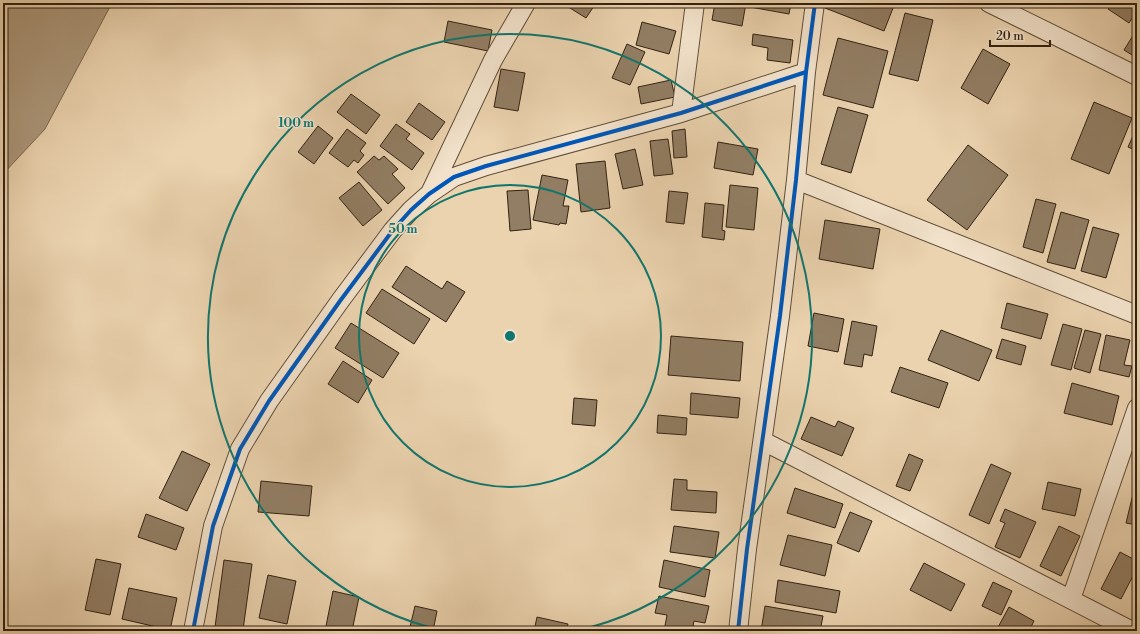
<svg xmlns="http://www.w3.org/2000/svg" width="1140" height="634" font-family="'Libre Bodoni',serif">
<style>
.water{fill:#ac977a;stroke:#7b6850}
.building{fill:#927e64;stroke:#322212}
.lines{fill:none;stroke-linecap:round;stroke-linejoin:round}
.minor-casing{stroke:#604e39;stroke-width:20}
.minor{stroke:#f2e2cb;stroke-width:18}
.cycleway-casing{stroke:#f2e2cb;stroke-width:6}
.cycleway{stroke:#0057b8;stroke-width:4}
.ring{fill:none;stroke:#0f766e;stroke-width:2}
.centre{fill:#0f766e;stroke:#f2e2cb;stroke-width:2}
.ring-label{font-size:12px;text-anchor:middle;font-weight:bold;fill:#0f766e;stroke:#f2e2cb;stroke-width:3;stroke-linejoin:round;paint-order:stroke}
</style>
<rect width="100%" height="100%" fill="#ebd3af"/>
<filter id="stains"><feTurbulence type="fractalNoise" baseFrequency=".005" numOctaves="4"/><feColorMatrix values="0 0 0 0 .2 0 0 0 0 .09 0 0 0 0 .02 0 0 0 .5 -.17"/></filter>
<radialGradient id="worn" r=".72"><stop offset=".6" stop-color="#630" stop-opacity="0"/><stop offset="1" stop-color="#630" stop-opacity=".3"/></radialGradient>
<path class="water" d="M6,3H112L45,129L3,174V6Z"/>
<path class="building" d="M562,3H596L586,18Z
M715,3H746L742,26L712,20Z
M751,3H791L789,14L750,7Z
M827,3H895L884,31L825,8Z
M1112,3H1137V11L1129,23L1108,9Z
M905,13L933,20L918,81L889,74Z
M448,21L492,30L488,51L444,42Z
M642,22L676,31L669,54L636,45Z
M1137,29V58L1124,50Z
M753,34L793,40L790,63L767,60L768,48L752,45Z
M838,38L888,51L873,108L823,95Z
M627,44L645,52L630,85L612,78Z
M983,49L1010,64L988,104L961,88Z
M501,69L525,73L518,111L494,107Z
M671,80L675,97L641,104L638,87Z
M351,94L380,115L366,134L337,112Z
M1094,102L1132,118L1109,174L1071,159Z
M419,103L445,122L432,140L406,122Z
M838,107L868,115L851,173L821,164Z
M396,124L410,134L406,139L424,153L412,170L380,146Z
M318,126L333,138L314,164L298,152Z
M1137,127V151L1128,147Z
M347,129L366,143L360,151L364,155L358,163L354,160L348,167L329,153Z
M685,129L687,157L674,158L672,131Z
M668,139L673,174L654,176L650,141Z
M718,142L758,149L753,175L714,168Z
M968,145L1008,175L967,230L927,200Z
M635,149L643,185L623,189L615,154Z
M374,156L379,160L384,156L398,169L392,174L405,188L388,204L357,172Z
M605,161L610,208L581,212L576,164Z
M542,175L568,180L563,206H569L566,224L560,223L559,225L533,220Z
M359,182L382,210L363,226L339,198Z
M730,185L758,188L754,230L726,227Z
M528,190L531,229L510,231L507,191Z
M669,191L688,193L684,224L666,222Z
M1036,199L1056,204L1043,253L1023,247Z
M705,203L724,205L722,230L725,231L724,240L702,237Z
M1061,212L1089,220L1075,269L1047,262Z
M825,220L880,229L873,269L819,259Z
M1093,227L1119,234L1106,278L1081,271Z
M406,266L442,289L447,281L465,292L446,322L392,287Z
M382,289L430,319L414,344L366,313Z
M1007,303L1048,314L1041,339L1001,328Z
M814,313L844,319L838,352L808,346Z
M852,321L877,326L872,356L864,354L862,367L844,364Z
M351,323L399,353L383,378L335,348Z
M1063,324L1082,329L1071,370L1051,365Z
M941,330L992,350L979,381L928,360Z
M1085,330L1101,334L1090,373L1074,368Z
M1106,335L1130,340L1124,365L1132,366L1129,377L1099,370Z
M671,336L743,342L740,381L668,375Z
M1002,339L1026,346L1021,365L996,358Z
M343,361L372,380L358,403L328,384Z
M900,367L948,383L939,408L891,392Z
M1072,383L1119,396L1112,425L1064,413Z
M691,393L740,398L738,418L690,414Z
M574,398L597,400L595,426L572,424Z
M658,415L687,418L686,435L657,433Z
M811,417L835,427L838,421L854,428L842,456L801,439Z
M182,451L210,464L187,511L159,498Z
M909,454L923,460L910,491L896,486Z
M991,464L1011,473L989,524L969,515Z
M674,479L687,480V490L717,492L716,513L671,510Z
M261,481L312,486L309,516L258,512Z
M1048,482L1081,489L1075,516L1042,509Z
M795,488L843,504L835,528L787,513Z
M1133,494L1137,495V525L1126,523Z
M1005,509L1036,522L1020,558L995,547L1005,523L1000,521Z
M850,512L872,521L859,552L837,543Z
M146,514L184,528L176,550L138,537Z
M674,526L719,532L715,558L670,552Z
M1059,526L1080,536L1061,576L1040,566Z
M788,535L832,545L825,576L780,565Z
M1120,552L1137,561V568L1121,599L1101,589Z
M96,559L121,564L110,615L85,610Z
M224,560L252,564L243,630L215,627Z
M664,560L710,570L705,597L659,587Z
M924,563L965,584L951,611L910,590Z
M268,575L296,581L287,624L259,618Z
M778,580L840,591L836,613L775,602Z
M993,582L1012,591L1001,615L982,606Z
M129,588L177,598L170,630L122,619Z
M333,591L359,597L352,631H325Z
M659,596L709,606L705,623L694,621L693,626L707,629V631H664L667,615L655,613Z
M415,606L437,611L433,631H409Z
M765,606L823,616L820,631H761Z
M1009,607L1034,621L1029,631H996Z
M537,617L568,624L566,631H534Z"/>
<g class="lines">
<g class="minor-casing">
<path id="minor" d="M989,3L1137,76
M681,113L695,3
M796,180L1137,315
M430,193L493,60L526,3
M763,441L1132,631
M1071,599L1137,408
M193,631L213,526L240,449L269,401L340,301L393,230L411,210L429,194L454,177L486,166L681,113L806,72
M738,631L747,549L780,316L796,180L806,72L815,3"/>
</g>
<use href="#minor" class="minor"/>
<g class="cycleway-casing">
<path id="cycleway" d="M193,631L213,526L240,449L269,401L340,301L393,230L411,210L429,194L454,177L486,166L681,113L806,72
M738,631L747,549L780,316L796,180L806,72L815,3"/>
</g>
<use href="#cycleway" class="cycleway"/>
</g>
<g class="ring">
<circle cx="510" cy="336" r="151"/>
<path d="M445 631A302 302 0 1 1 575 631"/>
</g>
<circle cx="510" cy="336" r="6" class="centre"/>
<g class="ring-label">
<text x="296" y="127">100 m</text>
<text x="403" y="233">50 m</text>
</g>
<rect width="1140" height="634" fill="none" stroke="#ebd3af" stroke-width="16"/>
<rect x="4" y="4" width="1132" height="626" fill="none" stroke="#322212" stroke-width="2"/>
<rect x="8" y="8" width="1124" height="618" fill="none" stroke="#322212"/>
<path d="M990 40v6h60v-6" fill="none" stroke="#322212" stroke-width="2"/>
<text x="996" y="40" font-size="12" fill="#322212" stroke="#f2e2cb" stroke-width="3" paint-order="stroke">20 m</text>
<rect width="100%" height="100%" filter="url(#stains)"/>
<rect width="100%" height="100%" fill="url(#worn)"/>
</svg>
